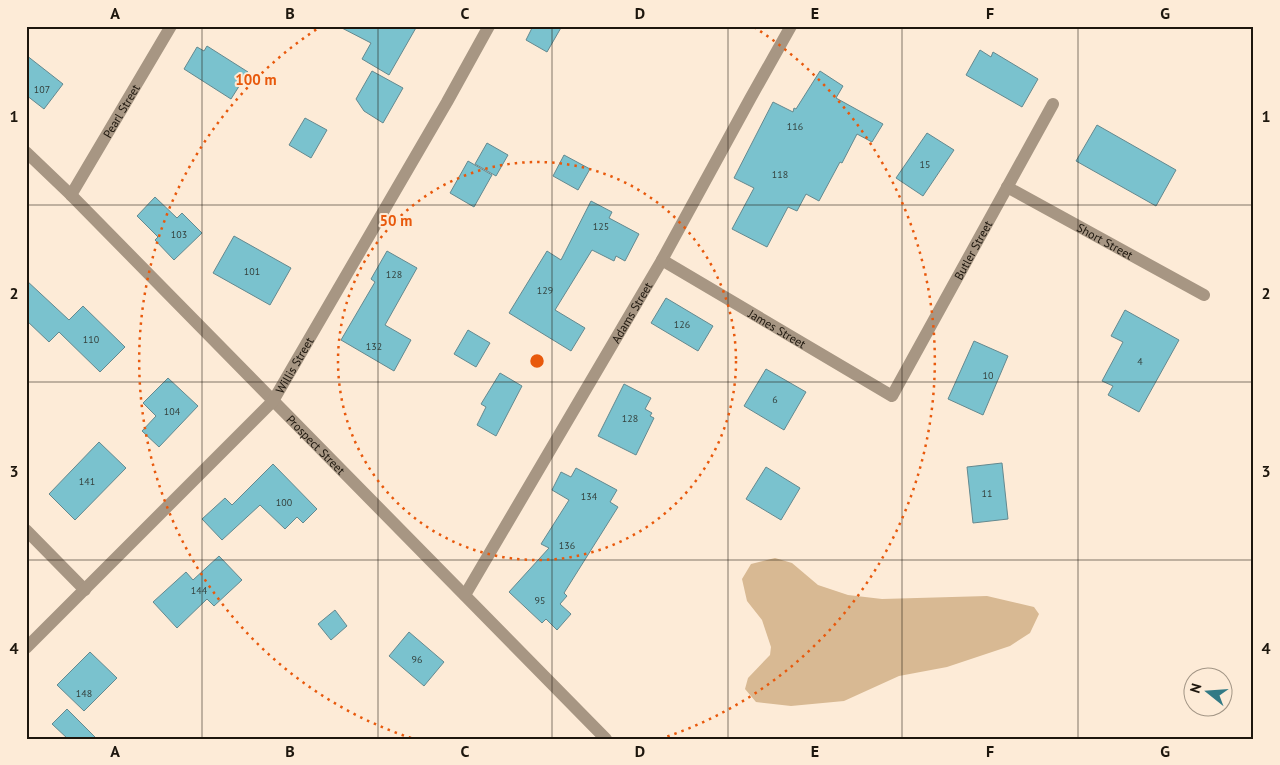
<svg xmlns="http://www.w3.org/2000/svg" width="1280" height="765" font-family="'PT Sans',sans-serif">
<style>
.green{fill:#d8b993}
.building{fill:#7ac2ce;stroke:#64898f}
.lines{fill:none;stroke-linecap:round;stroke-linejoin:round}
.street{stroke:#a79683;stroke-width:12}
.grid{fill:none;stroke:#1d160d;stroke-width:1;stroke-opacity:0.55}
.ring{fill:none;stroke:#e8590c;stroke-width:2.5;stroke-dasharray:2.5 5}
.labels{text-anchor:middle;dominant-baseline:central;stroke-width:4;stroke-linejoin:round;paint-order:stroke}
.number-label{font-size:10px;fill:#34413d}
.street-label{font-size:12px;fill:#1d160d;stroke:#fdebd7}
.centre{fill:#e8590c;stroke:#fdebd7;stroke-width:2.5}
.ring-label{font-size:15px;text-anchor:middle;font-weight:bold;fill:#e8590c;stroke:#fdebd7;stroke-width:4;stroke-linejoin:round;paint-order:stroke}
.neatline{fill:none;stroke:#1d160d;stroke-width:2}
.grid-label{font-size:16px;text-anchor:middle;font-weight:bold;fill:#1d160d}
</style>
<rect width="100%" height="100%" fill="#fdebd7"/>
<path class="green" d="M775,558L792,563L818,585L848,595L882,599L987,596L1034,607L1039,614L1030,633L1010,646L947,667L899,676L844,701L791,706L756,702L745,689L748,678L770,655L771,647L762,620L747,601L742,579L751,564Z"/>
<path class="building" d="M338,26H417L389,75L362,59L371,43Z
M533,26H562L547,52L526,40Z
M207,46L248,72L231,99L184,69L197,47L204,51Z
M980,50L991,57L993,52L1038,79L1022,107L966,75Z
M26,55L63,84L44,109L26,95Z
M372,71L403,88L383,123L364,111L356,99Z
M820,71L843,86L836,98L883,124L872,142L857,134L842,163L840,162L819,201L806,194L797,211L788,207L767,247L732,229L754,188L734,178L773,102L793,112L794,108L796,109Z
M305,118L327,130L311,158L289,145Z
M1097,125L1176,170L1156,206L1076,161Z
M927,133L954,150L923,196L896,178Z
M487,143L508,155L496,176L475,164Z
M564,155L590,169L578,190L553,176Z
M468,161L492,175L474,207L450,193Z
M155,197L177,218L182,213L202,233L174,260L155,240L158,237L137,216Z
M591,201L612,212L609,218L639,234L625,261L616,256L614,261L592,250L555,310L585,328L571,351L509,313L547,251L561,260Z
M234,236L291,268L270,305L213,273Z
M387,251L417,268L385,325L411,340L394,371L341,340L375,282L371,279Z
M26,280L69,320L83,306L125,347L100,372L59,332L49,342L26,320Z
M666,298L713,326L698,351L651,323Z
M1125,310L1179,340L1139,412L1108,395L1113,386L1102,381L1123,342L1111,336Z
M468,330L490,343L476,367L454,354Z
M974,341L1008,356L983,415L948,399Z
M766,369L806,392L784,430L744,406Z
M500,373L522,386L496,436L477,425L486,407L481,404Z
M168,378L198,406L159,447L142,431L156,416L143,403Z
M624,384L651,398L645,409L652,413L650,416L654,418L636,455L598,436Z
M99,442L126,468L75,520L49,494Z
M1002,463L1008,519L973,523L967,467Z
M273,464L317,509L303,523L297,517L285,529L260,505L222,540L202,519L225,498L232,505Z
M766,467L800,488L781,520L746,499Z
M576,468L617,490L610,502L618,507L564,593L567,596L560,604L571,614L557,630L546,619L542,623L509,592L549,548L541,544L569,500L552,490L561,472L571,477Z
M219,556L242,580L214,606L207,599L177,628L153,602L186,572L193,580Z
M335,610L347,626L331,640L318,624Z
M409,632L444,662L424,686L389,656Z
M90,652L117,678L84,711L57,685Z
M67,709L97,739H68L52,724Z"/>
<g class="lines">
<g class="street">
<path id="s1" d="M26,152L71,195L606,739"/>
<path id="s2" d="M1007,187L1204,295"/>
<path id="s3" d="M71,195L171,26"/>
<path id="s4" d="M662,260L892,396L1053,104"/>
<path d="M26,530L85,590"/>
<path id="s5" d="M465,595L662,260L750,99L791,26"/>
<path id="s6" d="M26,648L273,401L447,102L489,26"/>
</g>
</g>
<path class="grid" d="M202,26V739M378,26V739M552,26V739M728,26V739M902,26V739M1078,26V739M26,205H1254M26,382H1254M26,560H1254"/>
<g class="ring">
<circle cx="537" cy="361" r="199"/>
<path d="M411 738A398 398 0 0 1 320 27M754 27A398 398 0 0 1 663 738"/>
</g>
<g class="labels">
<g class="number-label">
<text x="42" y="89">107</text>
<text x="795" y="126">116</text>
<text x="925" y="164">15</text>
<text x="780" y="174">118</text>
<text x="601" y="226">125</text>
<text x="179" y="234">103</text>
<text x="252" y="271">101</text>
<text x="394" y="274">128</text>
<text x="545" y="290">129</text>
<text x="682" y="324">126</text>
<text x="91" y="339">110</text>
<text x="374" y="346">132</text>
<text x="1140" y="361">4</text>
<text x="988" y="375">10</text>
<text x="775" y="399">6</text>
<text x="172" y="411">104</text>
<text x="630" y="418">128</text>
<text x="87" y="481">141</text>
<text x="987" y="493">11</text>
<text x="589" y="496">134</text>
<text x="284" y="502">100</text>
<text x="567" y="545">136</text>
<text x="199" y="590">144</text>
<text x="540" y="600">95</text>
<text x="417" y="659">96</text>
<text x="84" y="693">148</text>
</g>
<g class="street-label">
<text stroke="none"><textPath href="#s3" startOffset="98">Pearl Street</textPath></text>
<text stroke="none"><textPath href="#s2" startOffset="112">Short Street</textPath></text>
<text stroke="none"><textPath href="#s4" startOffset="434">Butler Street</textPath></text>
<text stroke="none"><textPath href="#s5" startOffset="328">Adams Street</textPath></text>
<text stroke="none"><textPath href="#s4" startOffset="134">James Street</textPath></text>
<text stroke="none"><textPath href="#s6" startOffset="391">Willis Street</textPath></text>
<text stroke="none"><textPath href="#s1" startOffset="412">Prospect Street</textPath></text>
</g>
</g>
<circle cx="537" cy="361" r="8" class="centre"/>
<g class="ring-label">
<text x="256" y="85">100 m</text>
<text x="396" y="226">50 m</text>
</g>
<rect width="1280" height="765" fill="none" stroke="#fdebd7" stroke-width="55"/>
<g transform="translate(1208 692) rotate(287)"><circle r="24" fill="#fdebd7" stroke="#a39686"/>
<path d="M0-4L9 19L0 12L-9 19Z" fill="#337a85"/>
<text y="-8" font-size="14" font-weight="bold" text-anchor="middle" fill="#1d160d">N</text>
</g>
<rect x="28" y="28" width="1224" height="710" class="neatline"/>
<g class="grid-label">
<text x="115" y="19">A</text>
<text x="290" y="19">B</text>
<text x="465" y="19">C</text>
<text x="640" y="19">D</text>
<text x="815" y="19">E</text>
<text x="990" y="19">F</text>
<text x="1165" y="19">G</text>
<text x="14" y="122">1</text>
<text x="1266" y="122">1</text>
<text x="14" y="299">2</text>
<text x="1266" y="299">2</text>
<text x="14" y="477">3</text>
<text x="1266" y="477">3</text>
<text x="14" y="654">4</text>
<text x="1266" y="654">4</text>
<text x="115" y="757">A</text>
<text x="290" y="757">B</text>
<text x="465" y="757">C</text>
<text x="640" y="757">D</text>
<text x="815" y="757">E</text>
<text x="990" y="757">F</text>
<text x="1165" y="757">G</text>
</g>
</svg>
